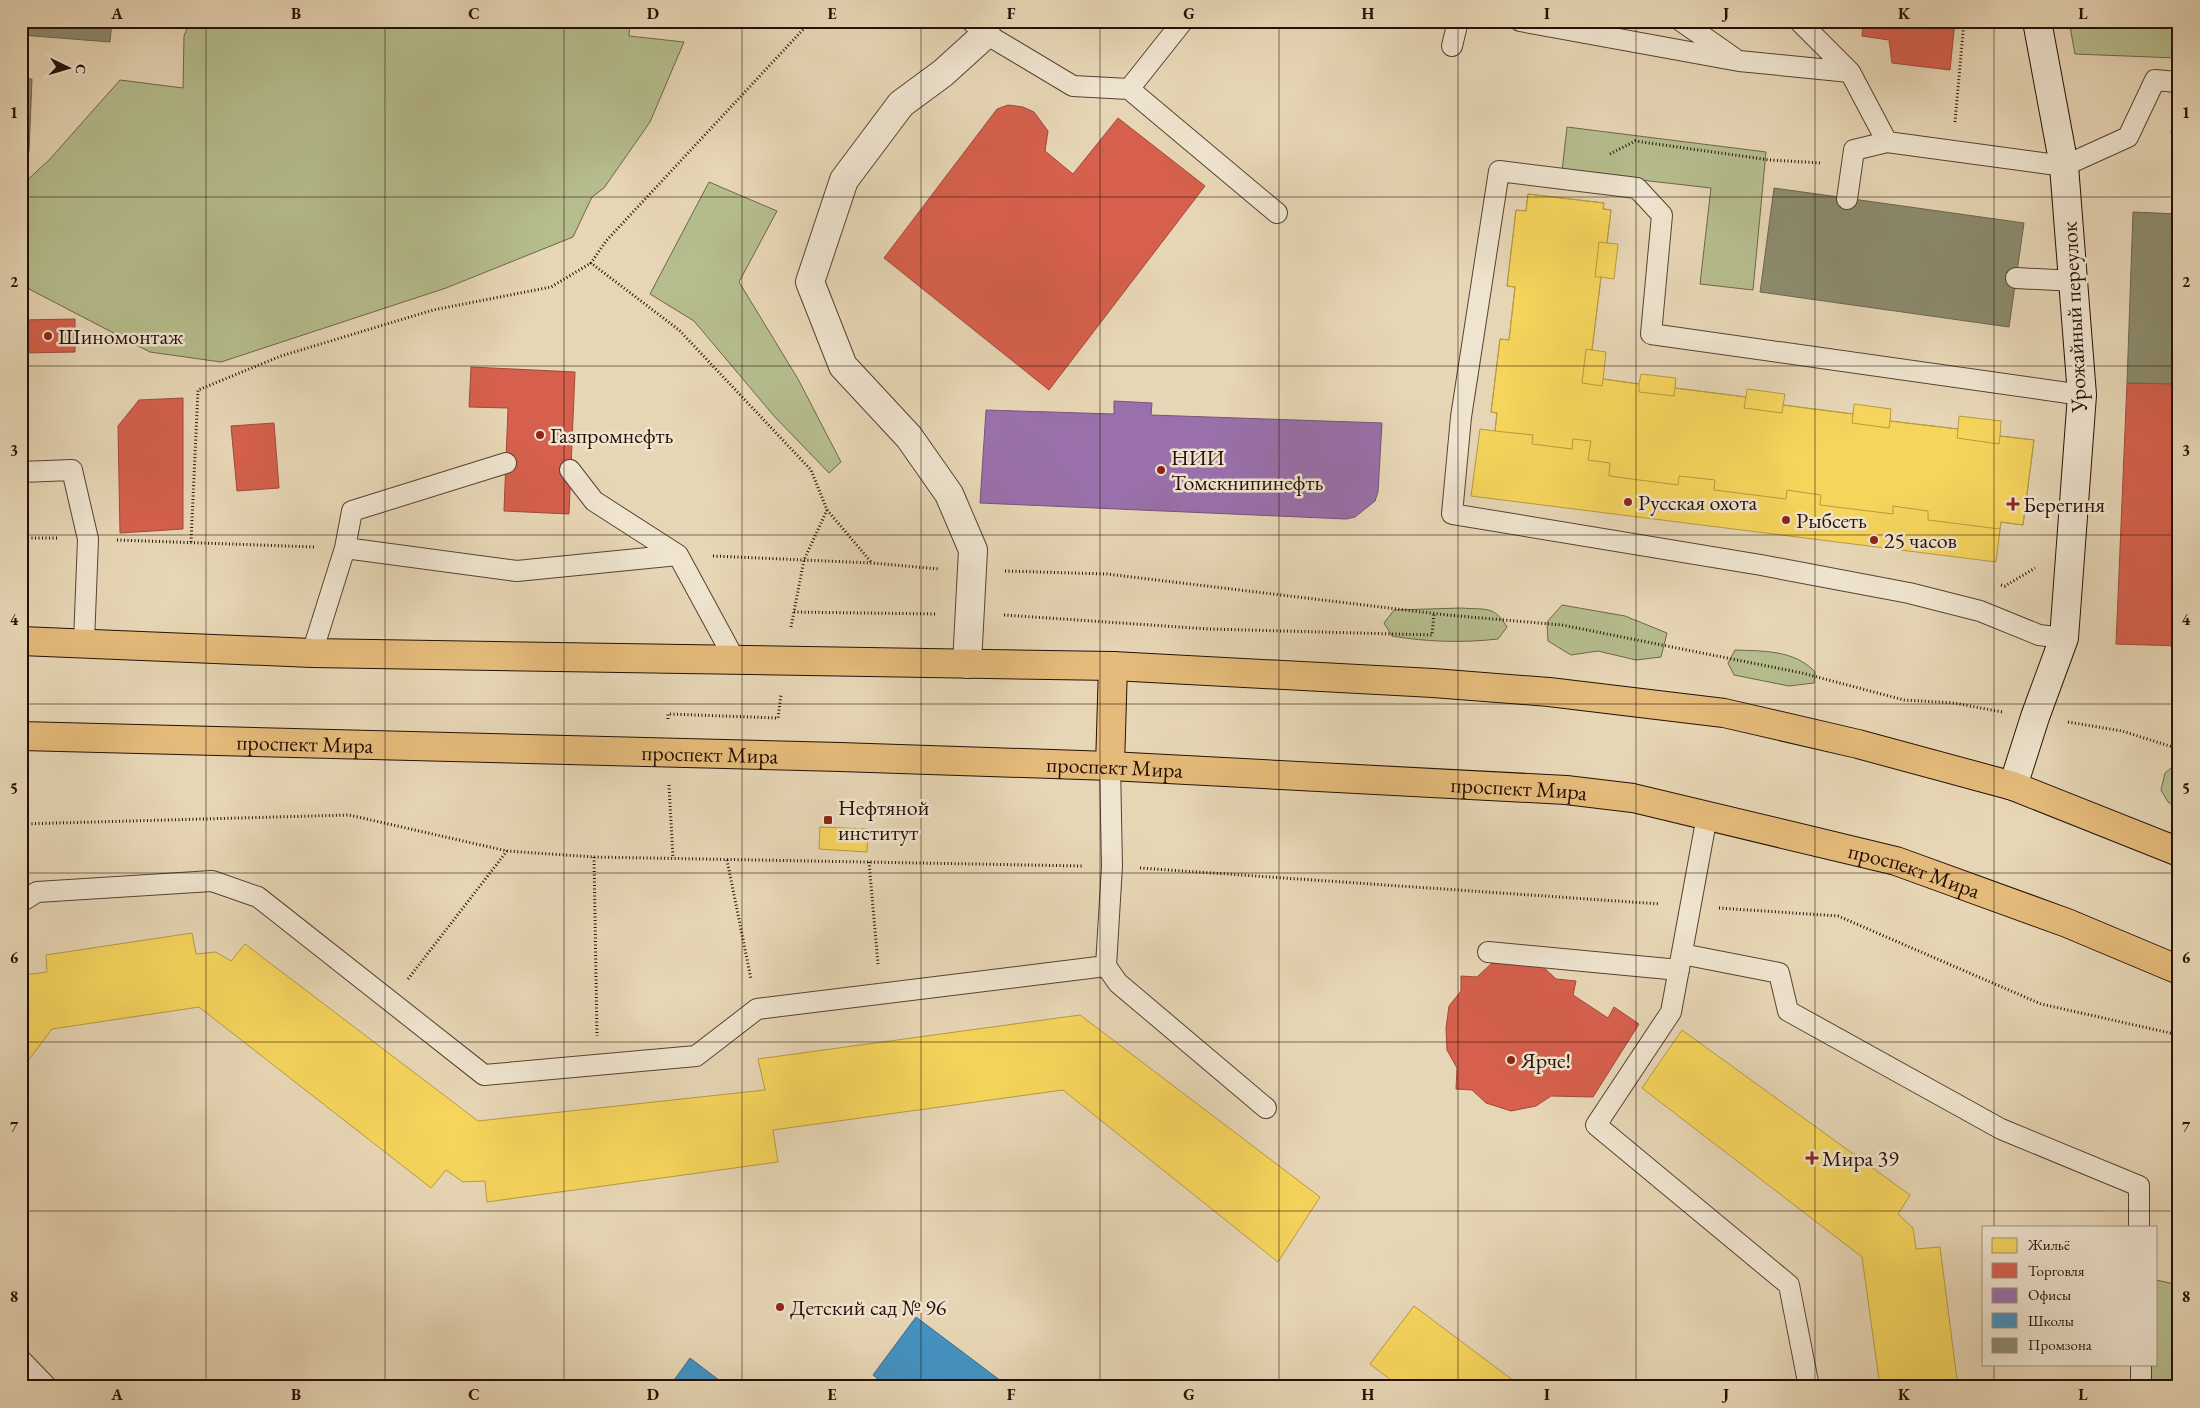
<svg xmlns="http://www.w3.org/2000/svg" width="2200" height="1408" font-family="'EB Garamond',serif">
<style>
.green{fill:#b6bd8d;stroke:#6e664a}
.homes{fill:#f6d55c;stroke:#b89a42}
.shops{fill:#d6604d;stroke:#a24838}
.offices{fill:#9970ab;stroke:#77537a}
.schools{fill:#4393c3;stroke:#3b6c8a}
.industry{fill:#8c8c6e;stroke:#6e674f}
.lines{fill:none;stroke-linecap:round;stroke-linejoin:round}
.lane-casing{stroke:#574232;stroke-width:22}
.street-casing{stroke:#574232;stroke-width:30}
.secondary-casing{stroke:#271006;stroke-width:30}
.primary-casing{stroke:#271006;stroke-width:30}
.path{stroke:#271006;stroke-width:3;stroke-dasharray:1 2.5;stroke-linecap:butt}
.lane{stroke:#efe4cf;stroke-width:20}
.street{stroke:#efe4cf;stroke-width:28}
.secondary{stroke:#efe4cf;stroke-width:28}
.primary{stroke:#e4bb7a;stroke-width:28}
.grid{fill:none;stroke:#271006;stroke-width:1;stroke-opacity:0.55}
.poi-dot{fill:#8f2418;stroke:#efe4cf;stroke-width:2}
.labels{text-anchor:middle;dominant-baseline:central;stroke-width:5;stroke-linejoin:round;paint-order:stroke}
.street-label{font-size:22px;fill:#271006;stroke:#efe4cf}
.poi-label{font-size:22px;fill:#271006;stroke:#efe4cf;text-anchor:start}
.neatline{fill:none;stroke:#271006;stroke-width:2}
.grid-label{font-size:16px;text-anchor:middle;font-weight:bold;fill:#271006}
</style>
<rect width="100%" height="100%" fill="#e7d6b5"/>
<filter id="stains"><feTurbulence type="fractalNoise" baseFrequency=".004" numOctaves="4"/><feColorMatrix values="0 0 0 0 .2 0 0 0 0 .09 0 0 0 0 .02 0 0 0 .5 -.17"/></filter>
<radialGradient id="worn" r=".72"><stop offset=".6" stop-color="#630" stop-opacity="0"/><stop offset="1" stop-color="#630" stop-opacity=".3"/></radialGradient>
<path class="green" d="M190,21H630L629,36L684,42L650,122L604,188L592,197L573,237L446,288L221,362L150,352L29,289L21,240V186L50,159L120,80L183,88L184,36Z
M2069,21H2179L2177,58L2075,54Z
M1567,127L1766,152L1753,290L1700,284L1711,188L1562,171Z
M709,182L777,211L739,282L798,379L841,462L829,473L774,416L694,321L650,294Z
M1562,605L1625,616L1667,633L1661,657L1636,660L1598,651L1571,655L1548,641L1547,622Z
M1461,608C1485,610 1494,605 1507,627L1498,639C1463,643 1427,642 1392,636L1384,623L1394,610Z
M1735,650C1763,651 1795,650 1815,672L1814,683L1789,686L1734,675L1728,663Z
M2179,761V808L2168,802L2161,790L2165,773Z
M2156,1280L2179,1285V1387H2158L2146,1378L2147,1364H2156Z"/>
<path class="homes" d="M1528,194L1604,203L1603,209L1611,210L1607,243L1618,244L1614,279L1601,277L1592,350L1606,352L1603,379L1639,384L1641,374L1676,378L1675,388L1746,397L1747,389L1785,394L1783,405L1853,414L1854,404L1891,409L1890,421L1958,429L1959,416L2001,421L2000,436L2034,440L2023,525L2001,522L1996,562L1471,496L1480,429L1495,431L1497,413L1491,412L1500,339L1509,340L1515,287L1507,286L1516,210L1526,211Z
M1528,194L1604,203L1603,209L1611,210L1607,243L1599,242L1595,277H1601L1592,350L1586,349L1582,383L1602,386L1603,379L1639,384V392L1674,396L1675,388L1746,397L1744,408L1782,413L1783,405L1853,414L1852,423L1889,428L1890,421L1958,429L1957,438L1999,444L2000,436L2034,440L2023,525L2001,522L2000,529L1928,520V511L1893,506V514L1820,505L1821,495L1787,490L1786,499L1714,490L1715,480L1679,476L1678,485L1609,476L1610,463L1588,460L1591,441L1573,439L1572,449L1532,444L1533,435L1495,431L1497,413L1491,412L1500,339L1509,340L1515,287L1507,286L1516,210L1526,211Z
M820,827L868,829L867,852L819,849Z
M192,933L196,954L216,952L231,961L245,944L478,1121L765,1090L758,1059L1080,1015L1320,1197L1278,1262L1063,1090L773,1130L778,1162L487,1202L485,1181L463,1182L446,1170L431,1188L199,1007L52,1029L21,1070V980L24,975L47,972L46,955Z
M1682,1030L1910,1195L1898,1214L1913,1228L1916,1249L1940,1247L1958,1387H1880L1862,1257L1642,1088Z
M1414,1306L1522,1387H1400L1370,1364Z"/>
<path class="shops" d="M1863,21H1955L1950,70L1892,63L1889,40L1862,36Z
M1008,105L1023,107L1034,112L1048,131L1045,151L1073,174L1118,118L1205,186L1049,390L884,258L997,109Z
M75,319V352L21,353V320Z
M471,367L575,372L569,514L504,511L508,408L469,407Z
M2127,383L2179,384V646L2116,644Z
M183,398V529L120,533L118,426L139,400Z
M274,423L279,488L237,491L231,426Z
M1493,962L1541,965L1556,979L1576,981L1573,995L1608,1018L1614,1007L1639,1024L1593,1097L1551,1096L1536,1106L1511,1111L1486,1103L1472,1090L1456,1089L1457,1068L1447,1050L1446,1028L1449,1006L1461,991V976L1477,977Z"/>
<path class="offices" d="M1114,401L1152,403L1151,415L1382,423L1378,492L1375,501L1355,517L1346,519L980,503L986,410L1114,414Z"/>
<path class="schools" d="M916,1317L1009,1387H888L873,1375Z
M690,1358L728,1387H669Z"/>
<path class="industry" d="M21,21H112L110,42L21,35Z
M2179,67V134L2171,133Z
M21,78L32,79L29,152H21Z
M1774,188L2024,223L2009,327L1760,292Z
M2133,212L2179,214V384L2127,383Z"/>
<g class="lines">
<g class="lane-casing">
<path id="lane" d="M971,21L986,34L1073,86L1129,89L1277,213
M1520,21L1739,61L1850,72
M1681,21L1734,58
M1799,21L1850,72L1887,142L2064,166L2128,137L2155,80L2177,82
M1452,46L1458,21
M1129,89L1183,21
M1847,199L1854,150L1887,142
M2016,278L2075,281
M570,470L594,501L678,555L735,660
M21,472L72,470L88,539L84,642
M345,548L517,571L678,555
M2064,638L2039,635L1980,611L1909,593L1761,565L1452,514L1461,417L1499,171L1637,188L1662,215L1651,334L2082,395
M312,653L345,548L352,511L506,463
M1110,766L1112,866L1106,966L1118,983L1266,1108
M1707,816L1671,1012L1596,1125L1789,1285L1809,1387
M21,902L37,892L212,881L258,897L484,1075L696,1056L757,1009L1106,966
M1488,952L1679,970
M1682,954L1779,973L1788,1011L2001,1129L2139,1186V1227
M21,1360L47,1387
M2141,1364V1387"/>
</g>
<g class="street-casing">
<path id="street" d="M967,664L973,550L949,494L909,437L843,366L810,282L844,180L901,104L943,73L986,34"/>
</g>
<g class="secondary-casing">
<path id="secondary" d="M2013,786L2035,717L2064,638L2082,395L2064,166L2037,21"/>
</g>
<g class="primary-casing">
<g id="primary">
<path d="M21,641L312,653L1113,666L1433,683L1549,692L1724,713L1858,744L2013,786L2179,852"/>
<path id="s1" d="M21,736L840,757L1110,766L1566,790L1633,798L1896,861L2067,923L2179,970"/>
<path d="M1110,766L1113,666"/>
</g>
</g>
<path class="path" d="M1955,122L1964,21
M1610,154L1635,141L1770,160L1821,163
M827,510L872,563
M21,538H58
M117,540L315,547
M191,542L198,390L281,356L433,310L551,287L591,263
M713,556L872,563L939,569
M1005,571L1107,574L1447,615L1562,625L1802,673L1904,700L1954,703L2002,712
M2001,585L2005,586L2035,568
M794,612L937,614
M1004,615L1209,629L1432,635L1434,613
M791,627L804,560L827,510L811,470L679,330L591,263L606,241L811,21
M668,719V714L778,718L781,695
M2068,722L2122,731L2179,749
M669,785L673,858
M21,824L349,815L507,851L594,857L1082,866
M594,857L597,1036
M727,860L751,979
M869,862L878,964
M1140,868L1660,904
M1719,908L1838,916L2041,1004L2179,1035
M408,979L507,851"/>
<use href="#lane" class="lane"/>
<use href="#street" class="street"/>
<use href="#secondary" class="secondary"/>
<use href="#primary" class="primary"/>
</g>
<path class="grid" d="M206,21V1387M385,21V1387M564,21V1387M742,21V1387M921,21V1387M1100,21V1387M1279,21V1387M1458,21V1387M1636,21V1387M1815,21V1387M1994,21V1227M21,197H2179M21,366H2179M21,535H2179M21,704H2179M21,873H2179M21,1042H2179M21,1211H2179M1994,1364V1387"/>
<g class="poi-dot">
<circle cx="48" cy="336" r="5"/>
<circle cx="540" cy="435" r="5"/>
<circle cx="1161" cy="470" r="5"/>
<circle cx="1628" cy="502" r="5"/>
<path d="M2010.5 496.5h5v5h5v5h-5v5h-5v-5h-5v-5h5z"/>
<circle cx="1786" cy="520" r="5"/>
<circle cx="1874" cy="540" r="5"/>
<rect x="823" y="815" width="10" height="10" rx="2.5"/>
<circle cx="1511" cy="1060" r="5"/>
<path d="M1809.5 1150.5h5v5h5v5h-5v5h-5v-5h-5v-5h5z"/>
<circle cx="780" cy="1307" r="5"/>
</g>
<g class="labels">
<g class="street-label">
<text transform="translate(2074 317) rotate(-93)">Урожайный переулок</text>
<text stroke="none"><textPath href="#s1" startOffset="284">проспект Мира</textPath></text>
<text stroke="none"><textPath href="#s1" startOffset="689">проспект Мира</textPath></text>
<text stroke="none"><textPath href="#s1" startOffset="1094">проспект Мира</textPath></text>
<text stroke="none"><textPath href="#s1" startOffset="1499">проспект Мира</textPath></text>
<text stroke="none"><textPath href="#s1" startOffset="1904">проспект Мира</textPath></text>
</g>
<g class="poi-label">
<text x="58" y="336">Шиномонтаж</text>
<text x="550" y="435">Газпромнефть</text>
<text x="1171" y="457">НИИ<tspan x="1171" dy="25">Томскнипинефть</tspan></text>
<text x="1638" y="502">Русская охота</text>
<text x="2023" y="504">Берегиня</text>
<text x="1796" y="520">Рыбсеть</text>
<text x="1884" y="540">25 часов</text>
<text x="838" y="807">Нефтяной<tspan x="838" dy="25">институт</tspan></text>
<text x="1521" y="1060">Ярче!</text>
<text x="1822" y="1158">Мира 39</text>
<text x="790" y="1307">Детский сад № 96</text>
</g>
</g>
<rect width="2200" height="1408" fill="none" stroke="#e7d6b5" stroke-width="55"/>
<rect x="1982" y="1226" width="175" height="140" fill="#efe4cf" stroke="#9f8f7f"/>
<rect x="1992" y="1238" width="25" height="15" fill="#f6d55c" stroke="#9f8f7f"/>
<text x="2028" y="1250" font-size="15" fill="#271006">Жильё</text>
<rect x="1992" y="1263" width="25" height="15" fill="#d6604d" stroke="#9f8f7f"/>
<text x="2028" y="1276" font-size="15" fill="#271006">Торговля</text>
<rect x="1992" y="1288" width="25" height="15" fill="#9970ab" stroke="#9f8f7f"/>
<text x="2028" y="1300" font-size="15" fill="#271006">Офисы</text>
<rect x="1992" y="1313" width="25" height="15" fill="#4393c3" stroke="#9f8f7f"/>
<text x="2028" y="1326" font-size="15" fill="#271006">Школы</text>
<rect x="1992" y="1338" width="25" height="15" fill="#8c8c6e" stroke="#9f8f7f"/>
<text x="2028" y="1350" font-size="15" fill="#271006">Промзона</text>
<g transform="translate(68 68) rotate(95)" stroke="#efe4cf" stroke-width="4" paint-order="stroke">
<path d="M0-4L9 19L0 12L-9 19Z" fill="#271006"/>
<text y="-8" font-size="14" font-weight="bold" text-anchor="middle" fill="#271006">С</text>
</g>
<rect x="28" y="28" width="2144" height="1352" class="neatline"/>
<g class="grid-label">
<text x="117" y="19">A</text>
<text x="296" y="19">B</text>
<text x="474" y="19">C</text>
<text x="653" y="19">D</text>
<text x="832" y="19">E</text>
<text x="1011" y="19">F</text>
<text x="1189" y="19">G</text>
<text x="1368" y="19">H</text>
<text x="1547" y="19">I</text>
<text x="1726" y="19">J</text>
<text x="1904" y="19">K</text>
<text x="2083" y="19">L</text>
<text x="14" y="118">1</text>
<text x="2186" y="118">1</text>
<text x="14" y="287">2</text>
<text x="2186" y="287">2</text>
<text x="14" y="456">3</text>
<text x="2186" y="456">3</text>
<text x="14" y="625">4</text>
<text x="2186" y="625">4</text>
<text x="14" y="794">5</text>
<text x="2186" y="794">5</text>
<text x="14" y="963">6</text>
<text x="2186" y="963">6</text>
<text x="14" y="1132">7</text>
<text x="2186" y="1132">7</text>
<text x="14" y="1302">8</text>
<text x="2186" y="1302">8</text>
<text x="117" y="1400">A</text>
<text x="296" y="1400">B</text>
<text x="474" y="1400">C</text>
<text x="653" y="1400">D</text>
<text x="832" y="1400">E</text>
<text x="1011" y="1400">F</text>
<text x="1189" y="1400">G</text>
<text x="1368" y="1400">H</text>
<text x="1547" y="1400">I</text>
<text x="1726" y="1400">J</text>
<text x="1904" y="1400">K</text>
<text x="2083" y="1400">L</text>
</g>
<rect width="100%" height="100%" filter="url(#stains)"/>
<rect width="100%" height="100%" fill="url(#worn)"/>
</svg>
